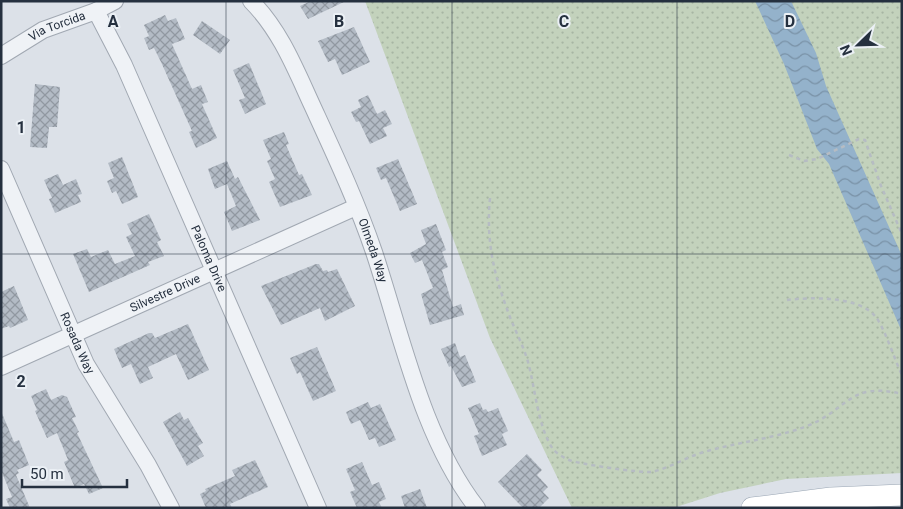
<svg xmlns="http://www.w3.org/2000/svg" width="903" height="509" font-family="Roboto,sans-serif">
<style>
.grass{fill:url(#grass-dots)}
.water{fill:url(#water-waves)}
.building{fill:url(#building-cross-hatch)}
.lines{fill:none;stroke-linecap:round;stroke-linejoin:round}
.minor-casing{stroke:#a1a8b2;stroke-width:18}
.major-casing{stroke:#9aa6b4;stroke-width:22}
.path{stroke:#b6bcc3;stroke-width:2.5;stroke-dasharray:4 4;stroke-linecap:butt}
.minor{stroke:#eff2f6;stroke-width:16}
.major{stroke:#fff;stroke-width:21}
.grid{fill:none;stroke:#25303f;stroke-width:1;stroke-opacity:0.55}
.labels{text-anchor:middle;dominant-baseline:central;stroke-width:4;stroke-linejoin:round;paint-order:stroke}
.street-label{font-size:12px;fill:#25303f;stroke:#ebf0f5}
.grid-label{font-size:16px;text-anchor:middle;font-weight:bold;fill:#25303f;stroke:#ebf0f5;stroke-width:4;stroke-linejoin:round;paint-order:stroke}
</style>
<defs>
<pattern id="grass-dots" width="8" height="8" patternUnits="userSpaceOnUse" patternTransform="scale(1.25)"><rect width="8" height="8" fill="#c3d2bc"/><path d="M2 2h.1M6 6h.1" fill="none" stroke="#a7b5a3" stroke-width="1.8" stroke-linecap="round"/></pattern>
<pattern id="water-waves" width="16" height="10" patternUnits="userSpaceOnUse" patternTransform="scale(1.25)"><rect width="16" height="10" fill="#94b2cb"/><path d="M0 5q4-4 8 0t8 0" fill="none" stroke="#7991a6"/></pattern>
<pattern id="building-cross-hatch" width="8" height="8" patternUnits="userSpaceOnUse" patternTransform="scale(1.25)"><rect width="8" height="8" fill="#b3bbc5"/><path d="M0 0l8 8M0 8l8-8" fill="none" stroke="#9198a1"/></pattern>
</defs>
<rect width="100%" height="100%" fill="#dce1e8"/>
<path class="grass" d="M365,1H902V473L786,479L720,493L673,508H572L490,338Z"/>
<path class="water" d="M755,1H791L816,53L826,86L902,256V332L829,164L817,149L784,64Z"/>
<path class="building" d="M311,1H346L308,19L300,6Z
M165,15L168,21L176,18L185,39L172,44L192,89L201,85L208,102L202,104L217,138L196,148L189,132L192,131L161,62L154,48L149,50L144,38L149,36L144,25Z
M202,21L230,40L220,54L193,35Z
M354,27L370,62L342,75L335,59L328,62L318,41Z
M249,63L266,104L245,114L239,100L245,98L233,70Z
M35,84L60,87L57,127H49L47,148L30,147Z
M368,95L377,114L385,110L392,124L383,128L387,136L370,144L359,121L356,122L351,112L361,107L358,100Z
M284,132L289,144L286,145L299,175L302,174L312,195L280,207L269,182L275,179L267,161L271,159L263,140Z
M122,157L138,197L122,204L116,191L112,193L107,181L114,178L108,163Z
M398,159L417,204L400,211L386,178L381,180L376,168Z
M227,161L235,179L238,177L260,220L232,231L224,212L236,206L227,184L215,189L208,169Z
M58,174L63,185L76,179L82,194L78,195L81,202L55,213L49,199L52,198L44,180Z
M149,214L161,240L157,242L164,256L148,262L150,265L89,292L73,254L87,249L91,257L108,250L115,264L135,256L126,237L132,234L127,224Z
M436,224L446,250L442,252L448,267L442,270L453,307L461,304L464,315L430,325L421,294L433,288L422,260L415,263L410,253L426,244L421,230Z
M316,264H319L323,271L327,270L328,272L337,269L355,306L325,321L320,308L281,325L261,286Z
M14,286L28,320L10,328L9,326L1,329V292Z
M188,324L209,370L188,380L176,354L148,367L153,378L140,384L131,364L122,368L114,349L149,333H152L155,338Z
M455,343L460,357L465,355L476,382L462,387L451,366L449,367L441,349Z
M317,347L336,391L313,401L300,372L297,374L290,358Z
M46,389L51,400L62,395L67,397L76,417L72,418L79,432L77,433L103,488L89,494L84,484L75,488L64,462L68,460L57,433L47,438L35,411L37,410L31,396Z
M368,402L371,408L380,404L396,440L379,447L375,438L369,440L360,420L351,424L346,412Z
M480,403L483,410L486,409L488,412L498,408L508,431L502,434L507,445L482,456L474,436L479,434L468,408Z
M1,411L14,442L19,440L29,465L17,470L19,473L16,475L30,508H10L6,499L12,497L1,470Z
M180,412L184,420L188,418L203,443L198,446L204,456L187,466L163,422Z
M527,454L542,470L537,475L548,487L543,492L549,498L539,508H523L498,482Z
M255,460L268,487L230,504L232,508H206L200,494L206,491L205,489L235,476L232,470Z
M362,462L372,485L379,482L386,499L379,502L382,508H357L350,492L355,490L346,469Z
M420,489L427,508H405L401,496Z"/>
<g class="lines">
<g class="minor-casing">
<g id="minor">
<path id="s1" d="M251,1C280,30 295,68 312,105C334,153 357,202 374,252C402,336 422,437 477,508"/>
<path id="s2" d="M96,11L124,65L318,508"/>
<path id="s3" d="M1,56L43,30L96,11L115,1"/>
<path id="s4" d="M1,169L86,364L148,465L171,508"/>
<path id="s5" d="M1,367L356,207"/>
</g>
</g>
<g class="major-casing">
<path id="major" d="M752,508L831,498L902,495"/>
</g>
<path class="path" d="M789,155L804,161L817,159L859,139L865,140L881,186L902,234
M490,198C486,238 493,272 507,309C513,327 523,344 528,362C535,387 538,428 553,449C556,453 564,458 569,460C579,464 640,473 651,472C668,469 686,457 704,452C738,442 773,439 807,426C848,410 849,381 902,394
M787,300C811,297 858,296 875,316C884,326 895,361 902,375"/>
<use href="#minor" class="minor"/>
<use href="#major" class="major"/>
</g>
<path class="grid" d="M226,1V508M452,1V508M677,1V508M1,254H902"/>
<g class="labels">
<g class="street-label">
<text stroke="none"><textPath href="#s3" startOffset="64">Via Torcida</textPath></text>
<text stroke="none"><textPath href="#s1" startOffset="279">Olmeda Way</textPath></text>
<text stroke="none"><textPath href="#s2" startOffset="272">Paloma Drive</textPath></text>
<text stroke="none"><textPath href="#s5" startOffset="180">Silvestre Drive</textPath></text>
<text stroke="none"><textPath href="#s4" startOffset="190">Rosada Way</textPath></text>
</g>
</g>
<g class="grid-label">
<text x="113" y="27">A</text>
<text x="339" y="27">B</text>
<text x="564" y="27">C</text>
<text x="790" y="27">D</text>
<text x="21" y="133">1</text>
<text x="21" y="387">2</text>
</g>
<rect width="903" height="509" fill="none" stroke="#25303f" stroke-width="5"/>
<g transform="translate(858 45) rotate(247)" stroke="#ebf0f5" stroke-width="4" paint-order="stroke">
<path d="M0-4L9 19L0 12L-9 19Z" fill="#25303f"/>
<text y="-8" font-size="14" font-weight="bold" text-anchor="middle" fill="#25303f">N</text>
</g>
<path d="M22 479v8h105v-8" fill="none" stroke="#25303f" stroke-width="2.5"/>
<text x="30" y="479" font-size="15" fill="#25303f" stroke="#ebf0f5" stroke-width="4" paint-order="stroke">50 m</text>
</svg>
